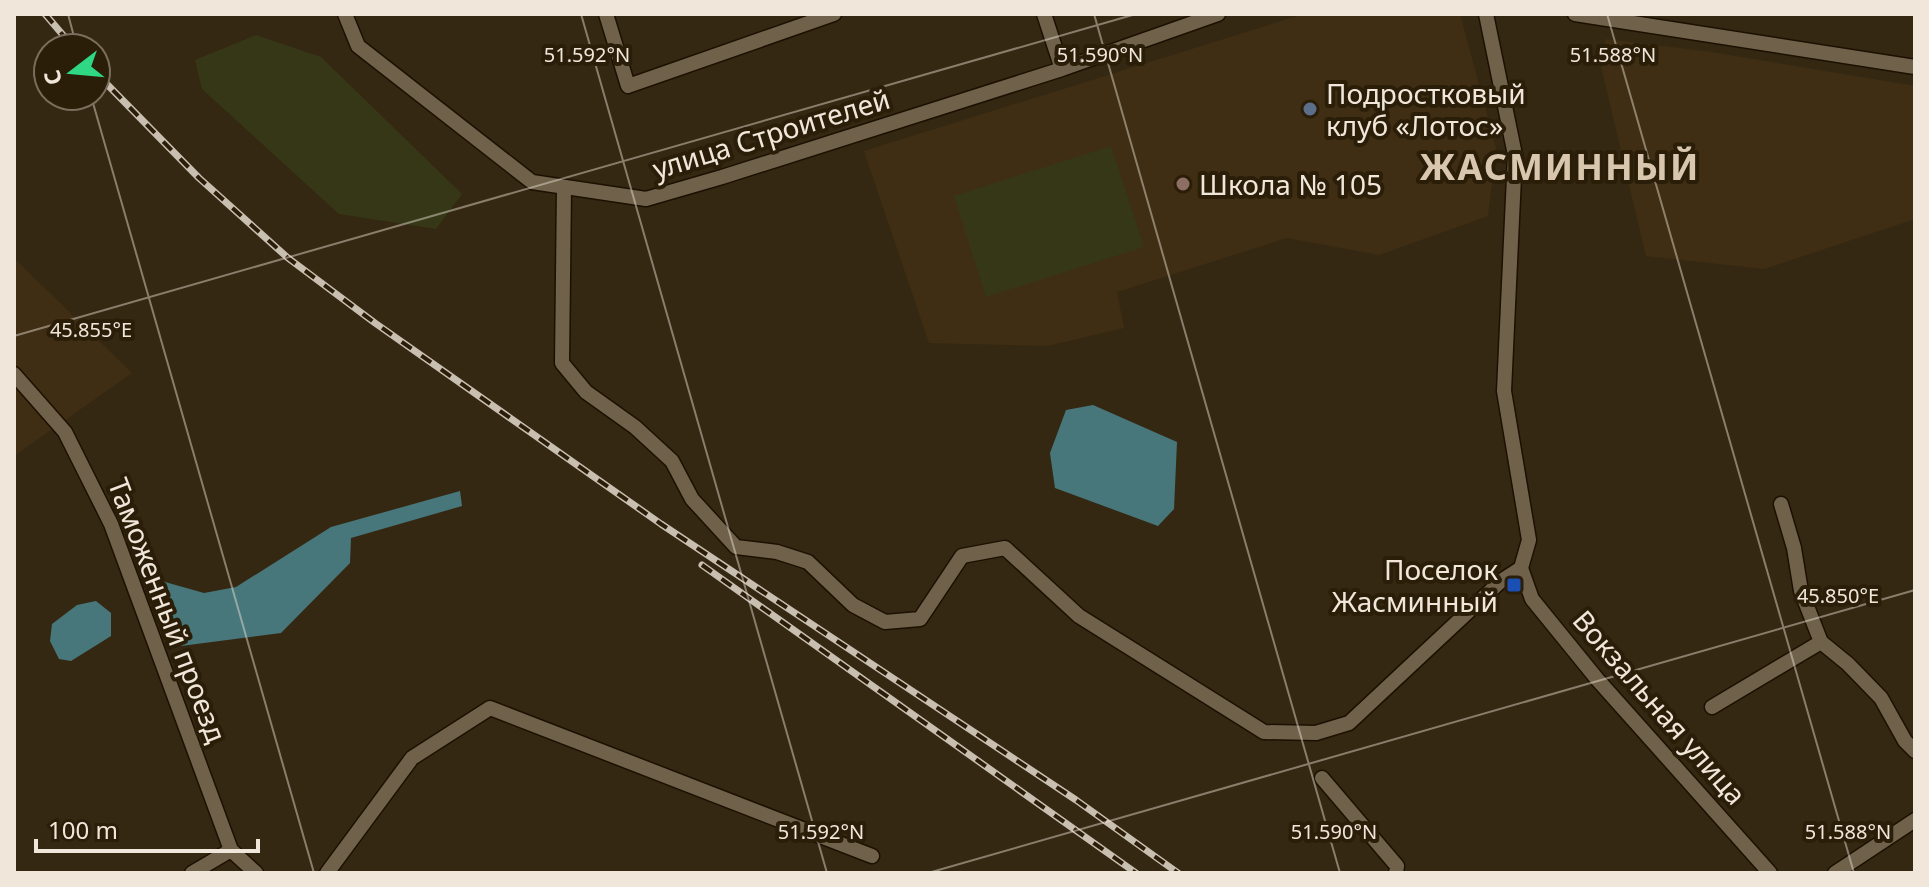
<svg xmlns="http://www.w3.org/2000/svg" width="1929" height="887" font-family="'Noto Sans',sans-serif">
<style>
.built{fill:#3f2e13}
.green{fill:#363717}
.water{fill:#47777b}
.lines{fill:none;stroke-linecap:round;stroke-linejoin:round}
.minor-casing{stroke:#1c1000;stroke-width:17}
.minor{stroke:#70614b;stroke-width:14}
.rail-casing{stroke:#c9bfb0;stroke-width:7}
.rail{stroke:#2b1e09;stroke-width:4;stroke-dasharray:12;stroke-linecap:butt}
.ticks{fill:none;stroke:#f0e7da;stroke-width:2;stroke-opacity:0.45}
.service-dot{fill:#5c6f8a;stroke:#2b1e09;stroke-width:3}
.education-dot{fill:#8d6e63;stroke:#2b1e09;stroke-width:3}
.transit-dot{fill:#1a4fb4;stroke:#2b1e09;stroke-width:3}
.labels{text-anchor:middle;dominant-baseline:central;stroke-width:8;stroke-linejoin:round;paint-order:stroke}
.poi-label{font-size:28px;fill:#f0e7da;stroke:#2b1e09;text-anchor:start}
.street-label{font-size:28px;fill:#f0e7da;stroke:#2b1e09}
.district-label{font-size:36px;font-weight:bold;letter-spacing:2px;fill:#d8c7ae;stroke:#2b1e09}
.ticks-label{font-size:20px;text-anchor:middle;fill:#f0e7da;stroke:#2b1e09;stroke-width:8;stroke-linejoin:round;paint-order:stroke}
</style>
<rect width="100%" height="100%" fill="#352813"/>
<path class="built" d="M1304,14H1460L1496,148L1488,216L1379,255L1287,238L1117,292L1124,328L1047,346L929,343L864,151Z
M1606,39L1711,52L1915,86V219L1764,269L1646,256L1600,62Z
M14,258L132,373L14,456Z"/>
<path class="green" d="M256,35L321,57L462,194L436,229L339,214L202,89L195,60Z
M1111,146L1144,247L986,297L954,196Z"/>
<path class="water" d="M1093,405L1177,442L1174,509L1158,526L1055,488L1050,453L1066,410Z
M460,491L462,506L351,538L350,563L281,633L181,646L165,622L158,580L204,593L236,587L331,527Z
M96,601L111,613V636L71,661L59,659L50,641L52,624L77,605Z"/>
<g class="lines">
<g class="minor-casing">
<path id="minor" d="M345,14L358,46L532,182L646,199L722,177L1062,69L1218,14
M606,14L628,86L834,14
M1044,14L1062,69
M1486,14L1515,155L1504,391L1529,540L1521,568
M1575,14L1915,67
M564,187L562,363L586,392L635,427L672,461L692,499L736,547L777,552L808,562L853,605L885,622L920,619L962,556L1005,548L1079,616L1264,732L1316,733L1349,723L1501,581L1521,568
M14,374L65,432L111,524L231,850L256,873
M1781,504L1794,548L1801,591L1821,642L1848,664L1881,698L1905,741L1915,751
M1521,568L1532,599L1597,679L1770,873
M1712,707L1821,642
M1322,778L1397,866L1396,873
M192,873L231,850
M327,873L412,758L490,708L872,856
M1835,873L1915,820"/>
</g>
<use href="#minor" class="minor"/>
<g class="rail-casing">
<path id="rail" d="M45,14L74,48
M96,73L199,178L288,258L375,323L661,524L1076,800L1178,873
M702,565L1136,873"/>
</g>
<use href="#rail" class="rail"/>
</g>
<path class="ticks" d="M68,14L77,48M581,14L827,873M1094,14L1340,873M1607,14L1854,873M91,96L314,873M14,336L1136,14M928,873L1915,590"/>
<circle class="service-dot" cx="1310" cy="109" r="8"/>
<circle class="education-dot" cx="1183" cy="184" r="8"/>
<rect class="transit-dot" x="1506" y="577" width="16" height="16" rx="4"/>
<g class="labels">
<g class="poi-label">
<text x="1326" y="93">Подростковый<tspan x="1326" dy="32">клуб «Лотос»</tspan></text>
<text x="1199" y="184">Школа № 105</text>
<text x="1498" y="569" text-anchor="end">Поселок<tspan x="1498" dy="32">Жасминный</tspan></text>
</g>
<g class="street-label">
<text transform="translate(771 133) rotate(-17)">улица Строителей</text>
<text transform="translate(168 610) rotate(69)">Таможенный проезд</text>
<text transform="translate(1660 707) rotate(49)">Вокзальная улица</text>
</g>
<g class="district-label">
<text x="1560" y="166">ЖАСМИННЫЙ</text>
</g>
</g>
<g class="ticks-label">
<text x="587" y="62">51.592°N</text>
<text x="1100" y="62">51.590°N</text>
<text x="1613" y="62">51.588°N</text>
<text x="91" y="337">45.855°E</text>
<text x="1838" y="603">45.850°E</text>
<text x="821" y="839">51.592°N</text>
<text x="1334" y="839">51.590°N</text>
<text x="1848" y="839">51.588°N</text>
</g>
<rect width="1929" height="887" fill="none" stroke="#f0e7da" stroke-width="32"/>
<g transform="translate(72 72) rotate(254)"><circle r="38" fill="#2b1e09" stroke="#7a6e5d" stroke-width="2"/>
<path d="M0-6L14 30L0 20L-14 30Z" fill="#2fd883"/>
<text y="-12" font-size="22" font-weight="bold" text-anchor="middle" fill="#f0e7da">С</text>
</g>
<path d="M36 839v12h222v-12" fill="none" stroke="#f0e7da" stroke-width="4"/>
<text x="48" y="839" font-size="24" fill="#f0e7da" stroke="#2b1e09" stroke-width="6" paint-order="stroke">100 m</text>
</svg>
